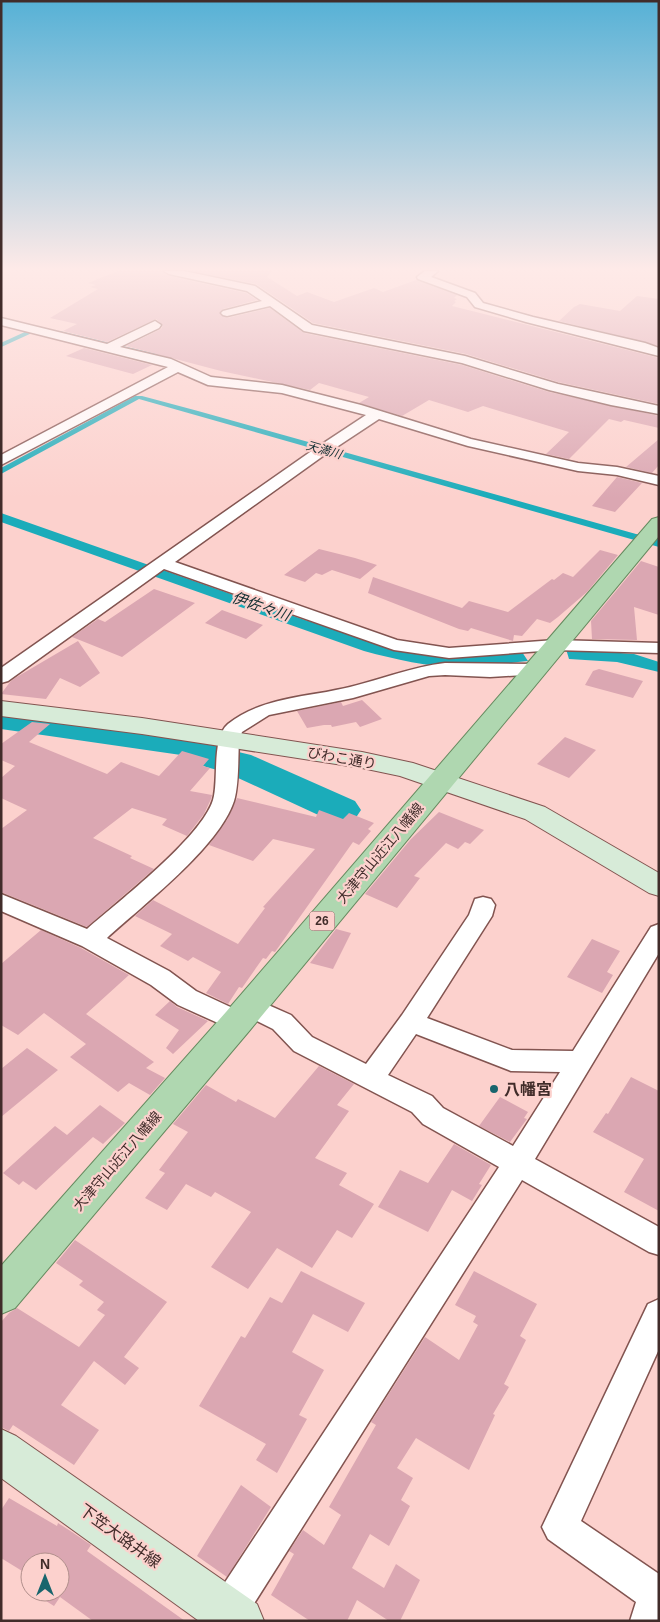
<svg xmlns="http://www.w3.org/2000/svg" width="660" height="1622" font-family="Arial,'Noto Sans JP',sans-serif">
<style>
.water{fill:#1bacba}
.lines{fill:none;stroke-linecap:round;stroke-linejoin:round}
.stream{stroke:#1bacba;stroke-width:4}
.river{fill:#1bacba;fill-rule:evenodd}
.building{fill:#dba7b2}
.street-casing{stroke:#825450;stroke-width:3}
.secondary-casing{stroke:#825450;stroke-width:2}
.primary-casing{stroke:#668a5f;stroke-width:2}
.street{fill:#fff;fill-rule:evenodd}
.secondary{fill:#d7ebd8;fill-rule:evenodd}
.primary{fill:#afd7b0;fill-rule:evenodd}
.poi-dot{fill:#18656d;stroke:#fcd1cd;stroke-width:2}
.labels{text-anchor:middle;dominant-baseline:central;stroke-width:4.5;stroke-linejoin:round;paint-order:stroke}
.far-water-label{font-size:12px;font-style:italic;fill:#163134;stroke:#fcd1cd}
.shield{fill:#fcd1cd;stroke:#795e5b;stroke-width:1}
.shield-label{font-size:12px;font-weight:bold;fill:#412c2a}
.street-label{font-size:14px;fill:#412c2a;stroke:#fcd1cd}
.water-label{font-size:15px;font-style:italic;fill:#163134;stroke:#fcd1cd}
.near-poi-label{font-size:16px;font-weight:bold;fill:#412c2a;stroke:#fcd1cd;text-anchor:start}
.near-street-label{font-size:16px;fill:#412c2a;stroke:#fcd1cd}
</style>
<rect width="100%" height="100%" fill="#fcd1cd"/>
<path class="water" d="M135,396H142L198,411L636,534L659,538V547L139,399L1,474V468Z
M1,513L302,619L398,650L443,657H472L522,652L528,661C508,663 487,667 467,667C431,668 398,660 364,651L1,522Z
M566,649L634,654L659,662V672L617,662L569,659Z"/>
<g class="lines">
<path class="stream" d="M59,333L156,356
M1,345L36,329"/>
<path class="river" d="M1,707L203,737L230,750L251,755L355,801L361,810L355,819L341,823L327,819L225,772L206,767L181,755L1,729Z"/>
</g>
<path class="building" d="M118,271H162L169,276L246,293L257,300L223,309L220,314L227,318L270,308L304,333L462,365L549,392L659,416V428L624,420L621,422L609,419L569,459L546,454L569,432L483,406L468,412L429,400L402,416L359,403L369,397L319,383L310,390L221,371L126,346L161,329L163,325L156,319L107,342L63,331L77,324L50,318L98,289L90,287L96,285L88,283Z
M192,271H272L267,277L297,296L307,292L334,302L374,288L383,292L416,280L457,295L454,298L457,299L454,301L456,302L452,306L659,358V404L558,382L466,354L313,323L256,284Z
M637,296L659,299V346L559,321L574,307L580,304L620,311Z
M84,348L152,365L133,374L66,356Z
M659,439V465L652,473L626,467Z
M617,477L642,483L615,512L592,506Z
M319,549L355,558L377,565L360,579L332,570L322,575L316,573L305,582L284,575Z
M600,550L618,555L587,592L558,617L550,623L537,619L522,636L514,635L513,641L471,628L468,631L459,629L368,593L373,577L462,608L469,601L508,612L552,579L554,580L563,573L573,577Z
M641,561L659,567V615L634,607L637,640L592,639L591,621Z
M154,589L195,603L122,657L72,637L98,619L105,622Z
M222,610L263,625L246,639L205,623Z
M78,641L100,673L80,687L60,678L46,699L1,694L10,682L15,678Z
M599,669L643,681L633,698L585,685L593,671Z
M362,700L382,719L360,727L356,722L332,727L331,725H324L307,728L297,711L341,702L343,706Z
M32,722L50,724L29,742L107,774L121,762L159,776L182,751L209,759L203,766L210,768L190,791L212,795L211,799L204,814L187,836L162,825L167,819L132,808L93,838L132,856L130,858L154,869L87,927L1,892V829L27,810L1,798V778L15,766L1,760V744Z
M565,737L596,750L569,778L537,764Z
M237,798L316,817L319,810L343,819L349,813L374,823L368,829L371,831L359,845L353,842L275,952L272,951L266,959L263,958L242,988L239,987L228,1004L206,993L221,972L193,957L188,961L160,946L172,934L135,916L153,900L238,944L265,908L263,907L315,849L273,839L253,861L209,845L227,820Z
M439,812L484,830L470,844L465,842L458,849L446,843L414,876L420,878L397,908L365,894L411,839Z
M336,929L351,933L333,969L310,963Z
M41,930L81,948L129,975L86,1014L154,1062L146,1068L165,1078L150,1095L129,1083L118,1092L70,1057L86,1044L44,1013L18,1035L1,1025V964Z
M592,939L620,951L607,972L613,975L602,993L567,977Z
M170,1001L177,1007L208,1021L173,1054L166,1048L179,1030L155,1015Z
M27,1048L58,1070L1,1117V1069Z
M319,1066L354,1084L337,1105L349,1111L315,1158L347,1173L339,1185L374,1204L352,1238L337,1230L312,1268L277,1248L248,1289L211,1267L251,1212L215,1192L211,1197L186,1184L167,1210L145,1198L165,1173L159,1170L188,1132L173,1124L206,1085L236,1102L238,1099L275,1118Z
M631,1077L659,1091V1211L624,1192L644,1159L593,1132L606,1113L608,1114Z
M500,1097L528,1112L524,1118L527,1119L510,1142L479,1126Z
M100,1105L125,1123L103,1144L93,1137L36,1190L23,1181L19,1185L3,1173L55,1126L67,1135Z
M454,1144L491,1165L479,1184L482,1185L472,1201L452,1190L428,1232L378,1207L400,1170L428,1183Z
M75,1240L167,1302L124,1357L139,1368L125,1385L94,1361L61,1405L99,1430L74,1465L13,1425L9,1431L1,1427V1322L9,1313L17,1308L79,1347L105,1315L97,1310L104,1302L79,1285L83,1281L56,1263Z
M301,1271L365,1303L348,1332L313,1314L292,1352L324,1370L299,1415L307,1419L277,1473L256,1460L266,1444L199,1406L241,1336L245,1338L270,1297L282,1303Z
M474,1271L537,1304L520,1336L526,1340L504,1384L509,1387L493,1414L495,1415L469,1470L416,1438L397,1468L413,1478L401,1500L410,1506L389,1546L370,1534L352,1568L384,1588L396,1564L420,1580L400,1621H389L357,1600L347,1621H310L271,1595L294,1554L289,1551L303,1530L324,1545L341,1515L329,1507L376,1425L371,1422L425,1337L459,1360L478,1325L473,1322L476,1316L455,1305Z
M241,1485L271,1507L227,1577L197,1556Z
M9,1498L57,1526L58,1523L72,1532L91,1545L87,1551L185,1621H93L60,1597L54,1606L35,1594L36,1592H60V1562H30V1581L25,1578L27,1574L1,1558V1510Z"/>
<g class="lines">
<g class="street-casing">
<path id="street" d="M164,271H184L255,286L312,325L465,356L558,384L659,406V414L611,405L549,390L462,363L304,331L270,306L227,316L223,315L221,313L223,311L262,301L247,291L169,274Z
M425,271H438L431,277L475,293L483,303L533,317L645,343L659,348V356L526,322L475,307L467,297L418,279L417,277Z
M1,318L107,344L155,321L161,325L159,328L120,347L171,359L211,377L282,385L361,405L471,439L578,463L617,467L659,476V485L617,475L578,471L468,446L379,419L323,456L175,562L397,640L449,648L555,640L659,643V653L555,650L449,658L394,650L164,569L8,681L1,683V668L313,450L366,415L282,393L208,385L178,372L1,465V455L168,367L1,325Z
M445,663L534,664L541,666L543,670L541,674L490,677L445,675L429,676L353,698L269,715L242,732L239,740C238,758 239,785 234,801C219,847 143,905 107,938L169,971L196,991L239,1011L237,1007L241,1000L250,997L291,1015L312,1037L366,1064L402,1015L469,915L475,899L483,897L491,899L495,905L492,916L427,1018L512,1050L573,1051L651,927L659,924V953L535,1159L659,1227V1255L649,1252L522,1180L243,1621H212L209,1612L214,1599L499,1167L423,1124L412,1112L294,1051L273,1029L249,1017L251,1021L247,1028L238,1031L229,1028L178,1005L151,985L82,946L1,911V894L87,929C119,901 201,838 213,800C219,780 211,738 228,724C261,697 310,697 350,687C382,679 412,667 445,663ZM416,1034L511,1071L560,1072L513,1146L443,1108L432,1096L388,1075Z
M659,1299V1349L581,1521L659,1574V1621H630L636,1602L548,1539L542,1527L648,1304Z"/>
</g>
<g class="secondary-casing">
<path id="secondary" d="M1,701L142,718L362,752L413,763L545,807L659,873V896L649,893L525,819L400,776L362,768L142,734L1,716Z
M1,1429L16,1436L257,1604L264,1621H199L1,1478Z"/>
</g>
<g class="primary-casing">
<path id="primary" d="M659,517V536L250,1030L15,1308L1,1314V1266L226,1012L652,519Z"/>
</g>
<use href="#street" class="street"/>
<use href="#secondary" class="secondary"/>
<use href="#primary" class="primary"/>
</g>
<linearGradient id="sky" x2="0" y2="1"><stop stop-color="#56b1d6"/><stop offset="0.54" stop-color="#feeae8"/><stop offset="1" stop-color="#feeae8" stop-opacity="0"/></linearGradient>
<rect width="660" height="498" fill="url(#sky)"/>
<circle class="poi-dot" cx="494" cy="1089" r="5"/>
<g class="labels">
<g class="far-water-label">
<text transform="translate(324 450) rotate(16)">天満川</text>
</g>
<rect class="shield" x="309.5" y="911.5" width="25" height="19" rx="4"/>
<g class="shield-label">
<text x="322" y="921">26</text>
</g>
<g class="street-label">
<text transform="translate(342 758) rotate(10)">びわこ通り</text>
<text transform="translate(380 853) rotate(-50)">大津守山近江八幡線</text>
<text transform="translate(117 1161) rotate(-49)">大津守山近江八幡線</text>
</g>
<g class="water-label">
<text transform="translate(261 606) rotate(19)">伊佐々川</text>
</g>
<g class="near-poi-label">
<text x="504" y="1089">八幡宮</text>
</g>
<g class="near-street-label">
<text transform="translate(120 1536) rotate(36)">下笠大路井線</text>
</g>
</g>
<rect width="660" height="1622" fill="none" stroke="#412c2a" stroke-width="5"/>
<g transform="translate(45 1577)"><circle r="24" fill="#fcd1cd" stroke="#b18f8c"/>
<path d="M0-4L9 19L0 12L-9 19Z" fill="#18656d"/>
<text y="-8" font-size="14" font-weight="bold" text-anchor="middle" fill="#412c2a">N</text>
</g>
</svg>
